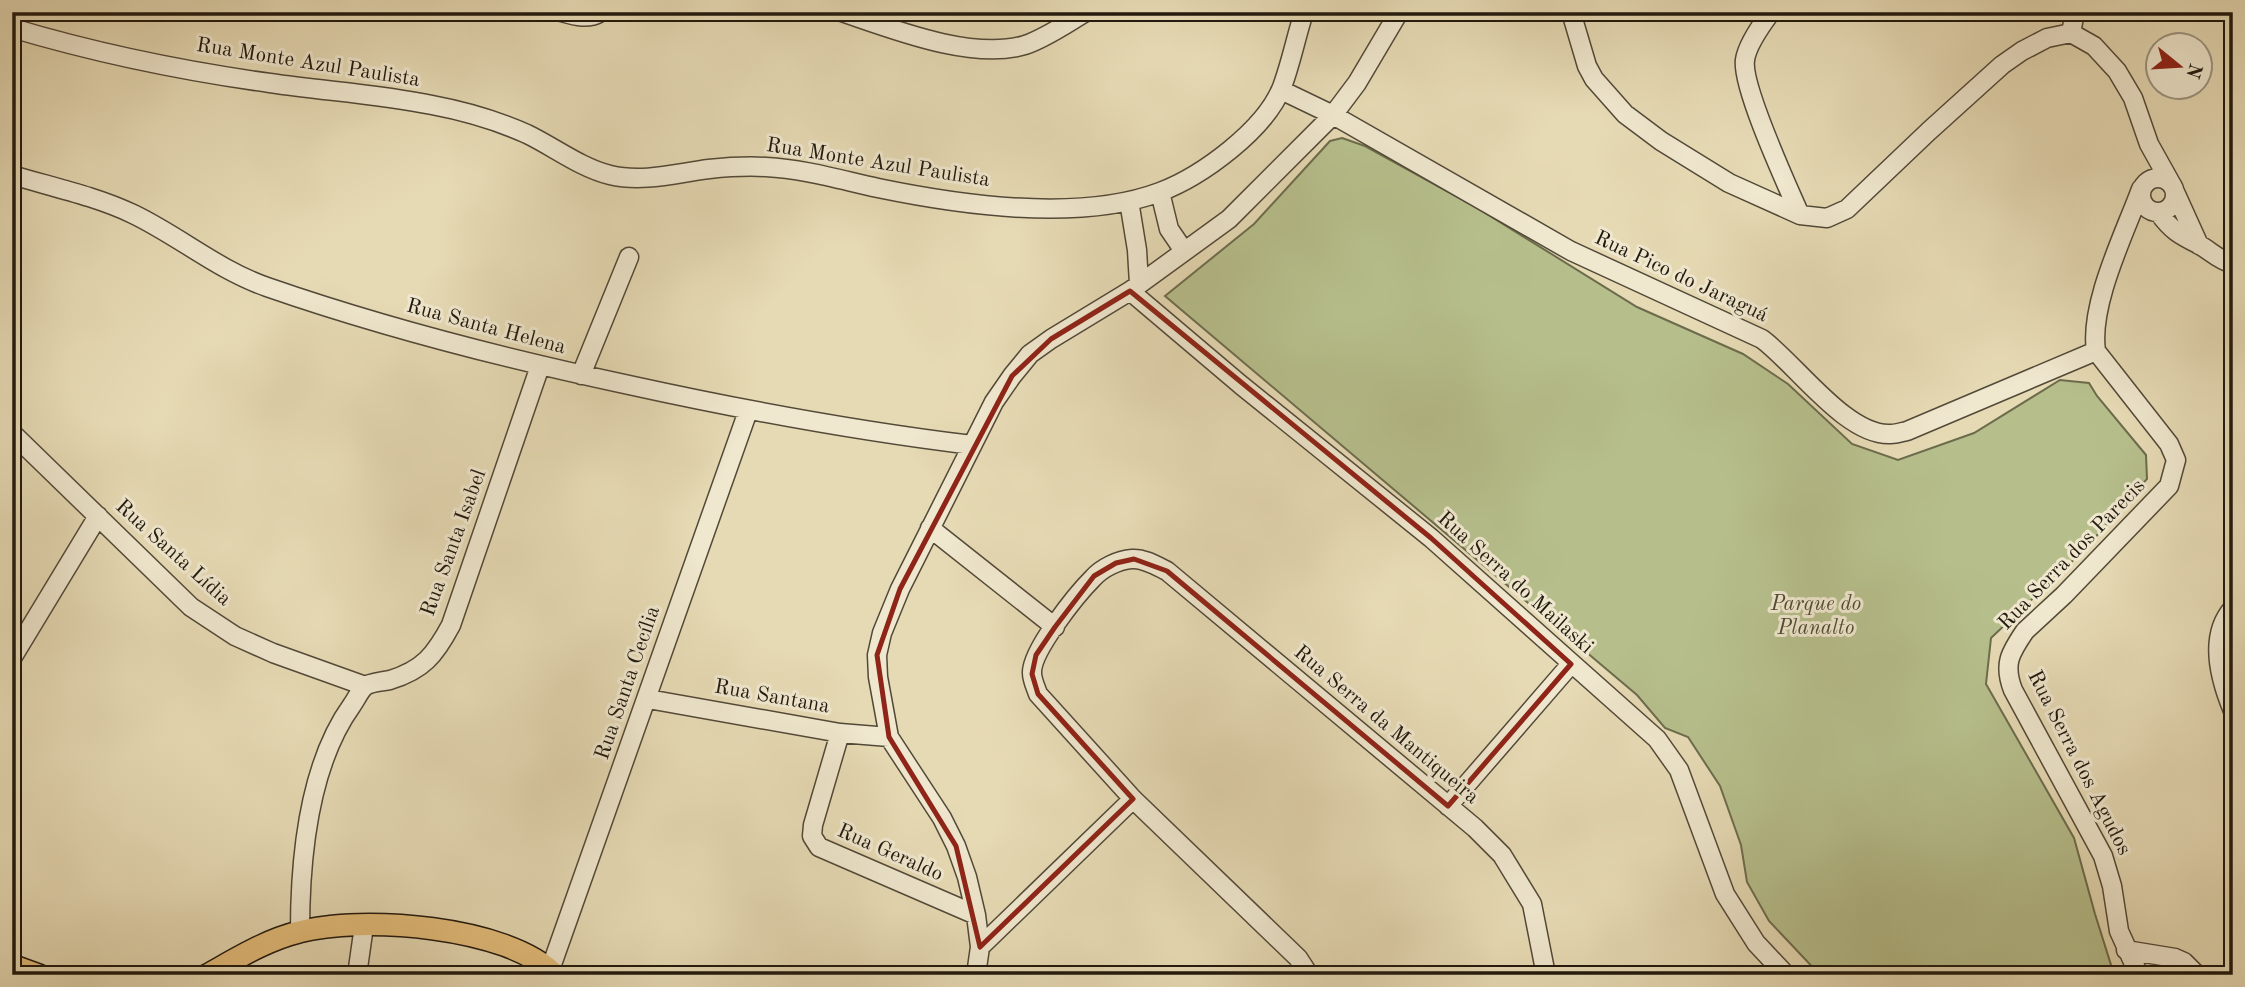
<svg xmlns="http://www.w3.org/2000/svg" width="2245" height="987" font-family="'Old Standard TT',serif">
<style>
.green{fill:#b6bf8c;stroke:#6c6c4d;stroke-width:2}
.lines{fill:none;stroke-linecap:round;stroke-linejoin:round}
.minor-casing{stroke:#524938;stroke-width:21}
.major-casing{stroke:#21190e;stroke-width:24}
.minor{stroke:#efe7ce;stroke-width:18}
.major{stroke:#e3bd7a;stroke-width:21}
.marked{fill:none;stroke:#8f2418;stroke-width:5;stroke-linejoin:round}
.labels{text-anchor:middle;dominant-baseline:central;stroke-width:6;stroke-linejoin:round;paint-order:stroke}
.street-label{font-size:21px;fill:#21190e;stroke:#efe7ce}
.park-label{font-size:21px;font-style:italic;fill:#4e4b34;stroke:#efe7ce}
</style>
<rect width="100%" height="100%" fill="#e6dab4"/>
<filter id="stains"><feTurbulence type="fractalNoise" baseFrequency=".00286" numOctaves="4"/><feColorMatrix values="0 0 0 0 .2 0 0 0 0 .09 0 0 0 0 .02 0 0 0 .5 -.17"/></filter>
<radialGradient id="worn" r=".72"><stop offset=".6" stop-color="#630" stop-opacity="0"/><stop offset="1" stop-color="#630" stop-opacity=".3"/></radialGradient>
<path class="green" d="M1342,138L1365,146L1474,206L1637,307L1743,354L1788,384L1852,444L1898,460L1974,433L2060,380L2089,383L2097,396L2146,455L2147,479L2084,550L1991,638L1986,684L2074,838L2095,914L2112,968L2117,975H1820L1769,921L1747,882L1741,845L1720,786L1688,737L1665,728L1637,695L1165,296L1254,224L1330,141Z"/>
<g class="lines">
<g class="minor-casing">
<path id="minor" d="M561,12C575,16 588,20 601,12
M842,12C892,29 973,61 1025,45C1046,38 1067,23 1086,12
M1571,12L1587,66L1594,79L1625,114L1661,141L1729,183L1800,215L1827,218L1847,209L1929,131L2002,65L2022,51L2047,38L2071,33
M1771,12C1762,24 1747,45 1745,60C1741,86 1787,185 1800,215
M12,28C96,53 183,71 270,83C324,91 378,94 432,105C464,111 498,121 527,134C554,147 581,168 610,175C643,183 677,173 709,169C728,167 747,166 766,167C804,169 841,180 878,188C960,205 1080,222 1160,192C1202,176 1265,130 1282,87C1291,63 1296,37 1304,12
M2071,33L2094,46L2117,71L2133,98L2149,144L2173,187
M2071,33L2075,12
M1281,90L1333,115L1571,251L1762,339C1796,364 1847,437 1891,434C1896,434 1902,432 1907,431L2096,351
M12,175C52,187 95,196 133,214C179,236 218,270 267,287C385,328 507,359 629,385C743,410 857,431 972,445
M2141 195a17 17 0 1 1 34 0a17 17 0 1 1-34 0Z
M1160,192L1169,229L1184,251
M2175,192L2199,245
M1129,201L1137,250L1139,284
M2159,213C2171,230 2180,235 2198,244C2211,251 2218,260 2233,264
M1130,291L1241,385L1431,538L1657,739L1679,770L1725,894L1756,943L1786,975
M581,375L629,257
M12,433L191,607L235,636L273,653L365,686
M930,528L1055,627
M2233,608C2208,636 2220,680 2233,711
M12,658L98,516
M648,699L840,733L889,737
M840,733L813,825L812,836L819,847L976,915
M1448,806L1571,664
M300,931C300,858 308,766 352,705C356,699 360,691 364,687C370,682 382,682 390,680C423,670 435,655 451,625L540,366
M980,947L1133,799
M2126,950L2175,958L2184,962L2196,974
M550,970L748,411
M357,975L364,926
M976,975L980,947L976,915L967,877L956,846L942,818L889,737L878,677L877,655L882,633L900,589L994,402L1012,376L1030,354L1051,339L1130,291L1229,219L1333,115L1357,83L1399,12
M1309,975L1298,958L1133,799L1038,694C1036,688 1032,680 1032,673C1031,651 1077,594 1093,578C1102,568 1118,560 1132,559C1144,558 1157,566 1167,571L1475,828L1502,855L1532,904L1546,975
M2139,975L2119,931L2112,886L2103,856L2013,690C2003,664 2010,653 2025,631L2064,595L2169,486L2176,460L2169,444L2096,351C2089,304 2125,233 2141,189"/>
</g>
<g class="major-casing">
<path id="major" d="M12,963L17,967L39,975
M207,975C236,959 266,940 299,932C360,915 509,926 555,975"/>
</g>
<use href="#minor" class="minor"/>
<use href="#major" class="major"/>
</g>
<path class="marked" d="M1130,291L1431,538L1571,664L1448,806L1167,571L1134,559L1116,563L1094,576L1055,627L1036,655L1032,674L1038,694L1133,799L980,947L956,846L889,737L877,655L900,589L1012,376L1051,339Z"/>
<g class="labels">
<g class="street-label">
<text transform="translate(308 63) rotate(9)">Rua Monte Azul Paulista</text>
<text transform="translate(878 163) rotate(9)">Rua Monte Azul Paulista</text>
<text transform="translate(1681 277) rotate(25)">Rua Pico do Jaraguá</text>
<text transform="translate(486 327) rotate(15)">Rua Santa Helena</text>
<text transform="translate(454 543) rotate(-70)">Rua Santa Isabel</text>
<text transform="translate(173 553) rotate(42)">Rua Santa Lídia</text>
<text transform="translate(2072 555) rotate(-46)">Rua Serra dos Parecis</text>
<text transform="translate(1515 583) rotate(42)">Rua Serra do Mailaski</text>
<text transform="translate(628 683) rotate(-71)">Rua Santa Cecília</text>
<text transform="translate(772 697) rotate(10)">Rua Santana</text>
<text transform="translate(1386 725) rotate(40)">Rua Serra da Mantiqueira</text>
<text transform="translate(2079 763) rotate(63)">Rua Serra dos Agudos</text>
<text transform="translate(890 853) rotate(24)">Rua Geraldo</text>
</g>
<g class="park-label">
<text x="1816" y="604">Parque do<tspan x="1816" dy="24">Planalto</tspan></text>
</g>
</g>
<rect width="2245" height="987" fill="none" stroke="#e6dab4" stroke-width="42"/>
<rect x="14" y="14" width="2217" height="959" fill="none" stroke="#21190e" stroke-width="3.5"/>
<rect x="21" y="21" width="2203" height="945" fill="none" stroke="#21190e" stroke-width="2"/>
<g transform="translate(2179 66) rotate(108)"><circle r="33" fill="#efe7ce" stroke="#9d9581" stroke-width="2"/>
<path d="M0-5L12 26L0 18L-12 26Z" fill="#8f2418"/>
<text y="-10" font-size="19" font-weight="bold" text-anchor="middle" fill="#21190e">N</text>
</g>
<rect width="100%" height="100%" filter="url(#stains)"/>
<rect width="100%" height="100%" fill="url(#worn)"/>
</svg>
